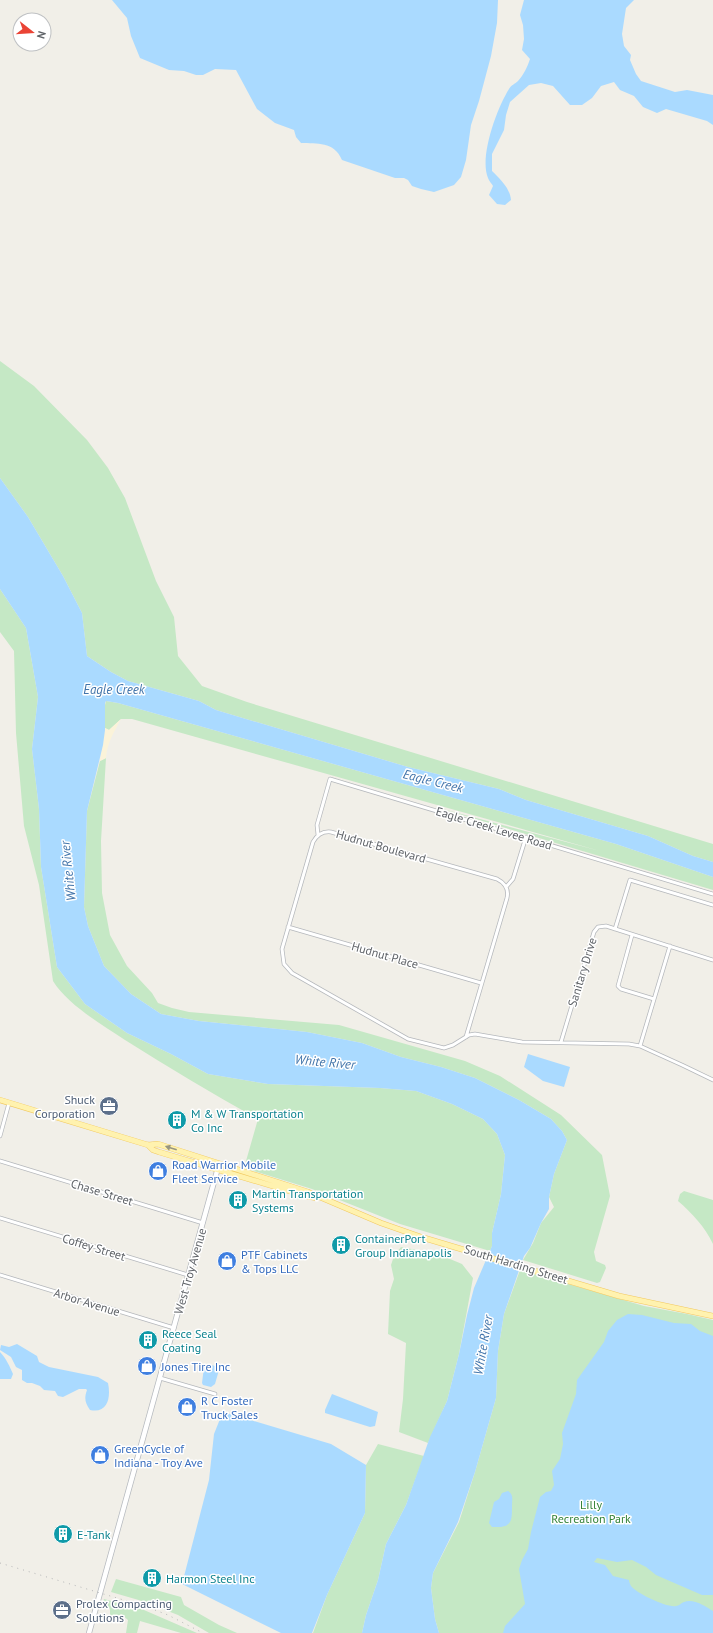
<svg xmlns="http://www.w3.org/2000/svg" width="713" height="1633" font-family="'PT Sans',sans-serif">
<style>
.green{fill:#c5e8c5}
.sand{fill:#fbf3d9}
.water{fill:#aadaff}
.lines{fill:none;stroke-linecap:round;stroke-linejoin:round}
.minor-casing{stroke:#b5b8bc;stroke-width:4.5}
.secondary-casing{stroke:#b6babf;stroke-width:6}
.primary-casing{stroke:#f2c960;stroke-width:6}
.minor{stroke:#fff;stroke-width:3}
.secondary{stroke:#fff;stroke-width:4.5}
.primary{stroke:#fff2af;stroke-width:5}
.rail{stroke:#b6b7b8;stroke-width:1;stroke-dasharray:1 5;stroke-linecap:butt}
.oneway{fill:#979581}
.labels{text-anchor:middle;dominant-baseline:central;stroke-width:3;stroke-linejoin:round;paint-order:stroke}
.street-label{font-size:12px;fill:#5f6368;stroke:#fff}
.service-label{font-size:12px;fill:#4e5e75;stroke:#fff;text-anchor:end}
.culture-label{font-size:12px;fill:#0d838f;stroke:#fff;text-anchor:start}
.shop-label{font-size:12px;fill:#366cbe;stroke:#fff;text-anchor:start}
.park-label{font-size:12px;fill:#348238;stroke:#fff}
.water-label{font-size:13px;font-style:italic;fill:#4174aa;stroke:#fff}
</style>
<rect width="100%" height="100%" fill="#f1efe8"/>
<path class="green" d="M0,361L34,386L87,440L108,468L125,498L156,581L174,617L178,656L202,686L247,702L713,844V862L693,856L648,836L526,800L499,789L408,767L216,710L199,701L128,681L111,672L87,656L82,613L63,576L28,517L0,478Z
M0,589L26,628L38,697L32,749L39,809L41,867L57,967L85,1004L127,1033L171,1054L208,1074L268,1084L380,1088L416,1091L452,1104L483,1119L497,1134L505,1155L501,1194L492,1233V1246L490,1251L400,1224L312,1189L244,1168L258,1119C213,1094 169,1068 125,1040C102,1025 67,1004 53,981L39,885L24,826L16,733L14,651L0,632Z
M106,701L118,703L616,844L713,877V890L439,808L600,851L132,719H121L109,730L105,728L104,709Z
M106,758L101,841L102,893L110,935L127,966L152,993L158,1003L172,1008L189,1012L339,1025L465,1061L500,1076L561,1115L602,1155L610,1196L594,1252L596,1261L605,1265L606,1268L600,1282L597,1283L523,1260L533,1243L541,1223L554,1207L549,1197L554,1174L567,1140L562,1131L551,1119L519,1100L475,1078L441,1067L401,1057L362,1043L307,1032L199,1021L161,1014L131,994L104,966L88,926L84,907L87,811L100,761Z
M684,1191L713,1200V1244C705,1227 692,1213 678,1201L680,1194Z
M401,1247L438,1254L462,1264L473,1278L459,1354L447,1401L428,1443L399,1432L403,1399L406,1343L388,1334L390,1291L394,1279L391,1265L394,1256Z
M520,1270L644,1306L687,1314L713,1320V1633H439L435,1619L431,1588L433,1573L459,1522L475,1472L496,1398L498,1351L504,1314Z
M378,1444L424,1456L406,1505L386,1544L378,1580L366,1615L362,1633H313L327,1595L365,1513L366,1465Z
M116,1579L181,1597L184,1605L219,1625L237,1633H209L178,1615L142,1601L111,1592Z
M104,1599L144,1610L197,1633H181L140,1621L137,1633H126L128,1620L121,1614L114,1620H110V1609L102,1605Z"/>
<path class="sand" d="M121,719C114,732 107,743 106,758L100,761L105,728L109,730Z"/>
<path class="water" d="M112,0H498L497,23L491,56L479,101L471,125L466,160L461,177L454,185L434,192L421,189L412,186L408,180L404,178H395L342,160C334,141 317,144 301,143L296,137L294,130L275,123L257,109L236,70L215,69L203,75H196L184,71L169,70L140,58L131,36L127,18Z
M524,0H634L626,8L622,34L624,46L631,55L630,60L636,74L641,81L675,92L687,90L713,95V125L707,121L666,109L657,113L643,107L634,96L620,90L614,82L601,86L592,98L582,105H570L553,86L541,83L529,85L510,102L506,115L504,130L492,154V171C500,179 510,188 511,200L505,205L497,204L489,195L493,186C492,184 489,181 488,178C479,157 497,108 509,89C511,85 515,84 518,81C524,74 527,68 530,59L522,50L524,39L523,25L520,15Z
M0,478L28,517L63,576L82,613L87,656L111,672L128,681L199,701L216,710L408,767L499,789L526,800L648,836L693,856L713,862V877L616,844L118,703L106,701L105,703V730L103,745L87,811L84,907L88,926L104,966L131,994L161,1014L199,1021L307,1032L362,1043L401,1057L441,1067L475,1078L519,1100L551,1119L562,1131L567,1140L554,1174L549,1197V1209L541,1223L530,1248L524,1256L504,1314L498,1351L496,1398L475,1472L458,1522L433,1573L431,1588L435,1619L439,1633H362L366,1615L378,1580L386,1544L406,1505L430,1437L447,1401L459,1354L467,1315L474,1288L492,1246V1233L501,1194L505,1155L497,1134L483,1119L452,1104L416,1091L380,1088L268,1084L208,1074L171,1054L127,1033L85,1004L57,967L41,867L39,809L32,749L38,697L26,628L0,589Z
M528,1054L570,1067L564,1087L543,1081L524,1067Z
M628,1314L642,1315L674,1323L691,1324L700,1331L713,1336V1595H702L672,1582L656,1575L646,1567L632,1560L617,1562L597,1558L594,1562L605,1565L613,1576L629,1580C629,1582 630,1584 631,1586C636,1593 667,1608 676,1606C679,1606 681,1603 684,1602C693,1598 705,1606 713,1611V1633H503L505,1626L525,1604L519,1569L522,1560L528,1549L531,1532L540,1497L546,1492L551,1491L554,1485L552,1471L560,1459L563,1444L562,1433L576,1394L577,1380L604,1342L608,1331L617,1320Z
M17,1344L37,1356L39,1362L49,1367L98,1377L108,1383C111,1397 108,1414 90,1410C85,1403 84,1398 87,1390L86,1389H79L63,1397L58,1396L55,1391L44,1390L40,1386L32,1383H27L22,1380V1370L16,1367L11,1357L0,1350L1,1345L9,1347Z
M0,1352C6,1358 10,1367 13,1374L11,1379H0Z
M208,1364L215,1366L219,1370L215,1384L211,1387L203,1385L202,1383L204,1367Z
M332,1394L378,1412L375,1426L370,1427L325,1413V1410Z
M227,1413L331,1444L366,1465L365,1513L327,1595L312,1633H281L182,1584L209,1480L214,1434L220,1419Z
M508,1491C514,1495 512,1499 512,1506C512,1522 512,1528 492,1527L489,1523L494,1502L499,1499L502,1493Z"/>
<g class="lines">
<g class="minor-casing">
<path id="minor" d="M318,835L317,825L330,779L713,894
M506,887L513,879L526,837
M288,927L481,983
M615,929L630,880L713,905
M632,935L618,986L621,989L654,999
M466,1037L507,898C509,889 505,883 497,879L331,832C323,831 317,835 313,842L282,949L284,964L292,973L408,1039L444,1048L453,1045L469,1035L475,1034L522,1042L629,1044L640,1046L682,1065L713,1080
M561,1042L594,932L598,927L606,926L713,960
M640,1046L670,946
M0,1136L9,1103
M0,1161L203,1223
M0,1218L188,1275
M0,1275L174,1328
M160,1378L215,1394"/>
</g>
<g class="secondary-casing">
<path id="secondary" d="M89,1633L219,1164"/>
</g>
<g class="primary-casing">
<path id="primary" d="M0,1100L148,1145L158,1144L308,1192L381,1223L421,1237L619,1296L713,1316
M148,1145L153,1150L159,1152L306,1196L317,1198"/>
</g>
<use href="#minor" class="minor"/>
<use href="#secondary" class="secondary"/>
<use href="#primary" class="primary"/>
<path class="rail" d="M0,1563L147,1607L168,1615L203,1633"/>
</g>
<defs><path id="oneway-solid" d="M-6-.8H1V-3.2L6.5 0L1 3.2V.8H-6Z"/></defs>
<use class="oneway" href="#oneway-solid" transform="translate(171 1148) rotate(-163)"/>
<defs>
<g id="office-disc" transform="scale(1)"><circle r="9.5" fill="#5c6f8a" stroke="#fff"/><path d="M-6-3h4V-5.5h4V-3h4V5H-6ZM-1-4.5V-3h2v-1.5ZM-6 0V1H6V0Z" fill="#fff"/></g>
<g id="building-disc" transform="scale(1)"><circle r="9.5" fill="#0f9aa8" stroke="#fff"/><path d="M-4-6H4V6H1V3H-1V6H-4ZM-2.5-4.3h1.7v1.8h-1.7ZM.8-4.3h1.7v1.8H.8ZM-2.5-1h1.7V.8h-1.7ZM.8-1h1.7V.8H.8Z" fill="#fff"/></g>
<g id="shop-disc" transform="scale(1)"><circle r="9.5" fill="#3f7fe0" stroke="#fff"/><path d="M-5-2.5h2.3a2.7 3.5 0 0 1 5.4 0H5L5.5 6h-11ZM-1.5-2.5h3a1.5 2.3 0 0 0-3 0Z" fill="#fff"/></g>
</defs>
<g fill-rule="evenodd">
<use href="#office-disc" x="109" y="1106"/>
<use href="#building-disc" x="177" y="1120"/>
<use href="#shop-disc" x="158" y="1171"/>
<use href="#building-disc" x="238" y="1200"/>
<use href="#building-disc" x="341" y="1245"/>
<use href="#shop-disc" x="227" y="1261"/>
<use href="#building-disc" x="148" y="1340"/>
<use href="#shop-disc" x="147" y="1366"/>
<use href="#shop-disc" x="187" y="1407"/>
<use href="#shop-disc" x="100" y="1455"/>
<use href="#building-disc" x="63" y="1534"/>
<use href="#building-disc" x="152" y="1578"/>
<use href="#office-disc" x="62" y="1610"/>
</g>
<g class="labels">
<g class="street-label">
<text transform="translate(494 828) rotate(17)">Eagle Creek Levee Road</text>
<text transform="translate(381 846) rotate(16)">Hudnut Boulevard</text>
<text transform="translate(385 955) rotate(16)">Hudnut Place</text>
<text transform="translate(582 972) rotate(-73)">Sanitary Drive</text>
<text transform="translate(102 1192) rotate(17)">Chase Street</text>
<text transform="translate(94 1247) rotate(17)">Coffey Street</text>
<text transform="translate(516 1264) rotate(17)">South Harding Street</text>
<text transform="translate(190 1271) rotate(-74)">West Troy Avenue</text>
<text transform="translate(87 1302) rotate(17)">Arbor Avenue</text>
</g>
<g class="service-label">
<text x="95" y="1099">Shuck<tspan x="95" dy="14">Corporation</tspan></text>
<text x="76" y="1603" text-anchor="start">Prolex Compacting<tspan x="76" dy="14">Solutions</tspan></text>
</g>
<g class="culture-label">
<text x="191" y="1113">M &amp; W Transportation<tspan x="191" dy="14">Co Inc</tspan></text>
<text x="252" y="1193">Martin Transportation<tspan x="252" dy="14">Systems</tspan></text>
<text x="355" y="1238">ContainerPort<tspan x="355" dy="14">Group Indianapolis</tspan></text>
<text x="162" y="1333">Reece Seal<tspan x="162" dy="14">Coating</tspan></text>
<text x="77" y="1534">E-Tank</text>
<text x="166" y="1578">Harmon Steel Inc</text>
</g>
<g class="shop-label">
<text x="172" y="1164">Road Warrior Mobile<tspan x="172" dy="14">Fleet Service</tspan></text>
<text x="241" y="1254">PTF Cabinets<tspan x="241" dy="14">&amp; Tops LLC</tspan></text>
<text x="161" y="1366">Jones Tire Inc</text>
<text x="201" y="1400">R C Foster<tspan x="201" dy="14">Truck Sales</tspan></text>
<text x="114" y="1448">GreenCycle of<tspan x="114" dy="14">Indiana - Troy Ave</tspan></text>
</g>
<g class="park-label">
<text x="591" y="1504">Lilly<tspan x="591" dy="14">Recreation Park</tspan></text>
</g>
<g class="water-label">
<text x="114" y="689">Eagle Creek</text>
<text transform="translate(433 781) rotate(14)">Eagle Creek</text>
<text transform="translate(68 871) rotate(-96)">White River</text>
<text transform="translate(325 1062) rotate(5)">White River</text>
<text transform="translate(483 1345) rotate(-80)">White River</text>
</g>
</g>
<g transform="translate(32 32) rotate(107)"><circle r="19" fill="#ffffff" stroke="#bfc1c3"/>
<path d="M0-3L7 15L0 10L-7 15Z" fill="#ea4335"/>
<text y="-6" font-size="11" font-weight="bold" text-anchor="middle" fill="#5f6368">N</text>
</g>
</svg>
